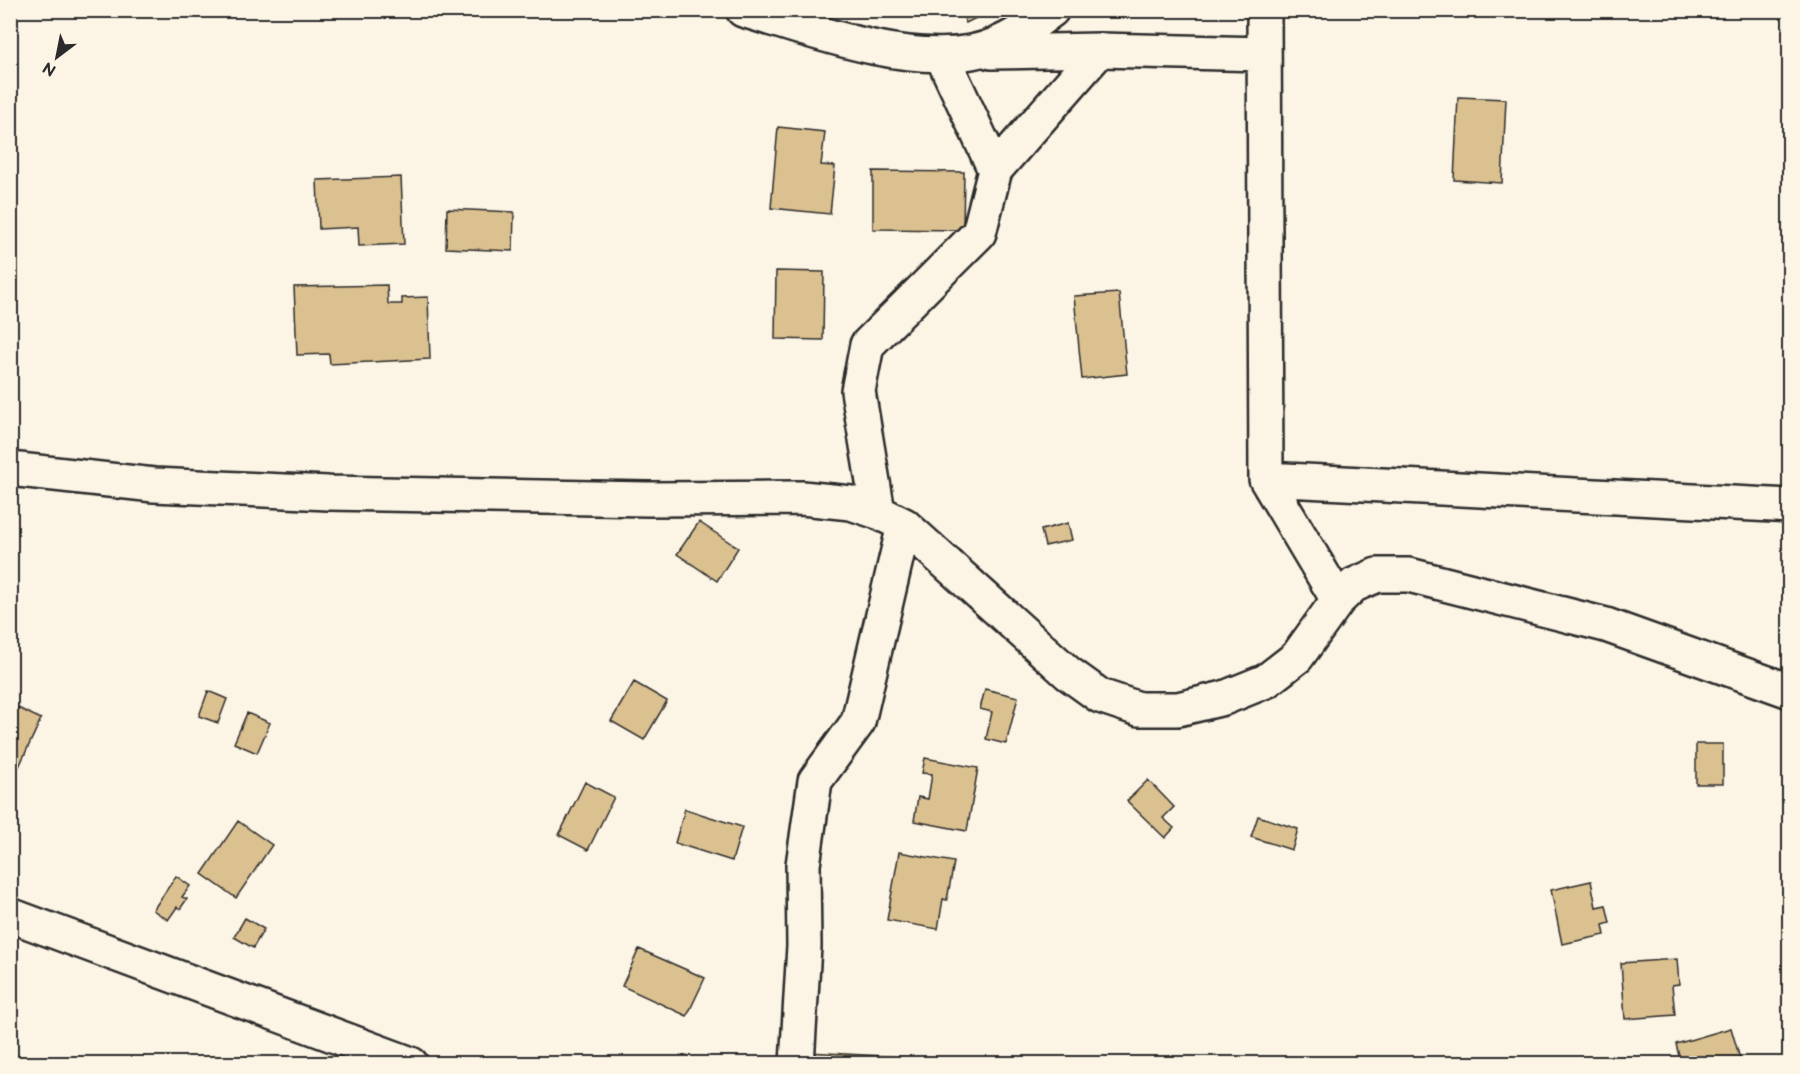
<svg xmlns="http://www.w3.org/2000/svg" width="1800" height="1074" font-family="'Balsamiq Sans',sans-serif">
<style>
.building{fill:#dbc090;stroke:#2b2b2b;stroke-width:1.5}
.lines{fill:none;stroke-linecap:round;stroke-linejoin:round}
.street-casing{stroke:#2b2b2b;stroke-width:38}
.street{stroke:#fcf5e5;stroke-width:33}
</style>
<rect width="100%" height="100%" fill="#fcf5e5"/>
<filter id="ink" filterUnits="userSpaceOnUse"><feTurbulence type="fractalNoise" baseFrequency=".0167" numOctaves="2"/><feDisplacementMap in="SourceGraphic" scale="12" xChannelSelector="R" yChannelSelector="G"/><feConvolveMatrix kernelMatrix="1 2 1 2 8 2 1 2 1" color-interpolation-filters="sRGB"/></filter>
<g filter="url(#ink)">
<path class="building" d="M960,10H992L966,23Z
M1458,97L1506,99L1502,183L1454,180Z
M778,127L825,132L821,165L835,166L830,214L771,208Z
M873,171L964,172L963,230L873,229Z
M401,177L404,244L359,246L358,227L319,229L317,180Z
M447,209L514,212L513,251L446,248Z
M776,271L824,272L823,340L775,339Z
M387,285L388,304H402V298L428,297L430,359L330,364L329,354L297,355L294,287Z
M1119,293L1127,374L1082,379L1074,296Z
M699,522L738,548L717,581L677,554Z
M1068,523L1072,540L1045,546L1041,530Z
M634,682L667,701L644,740L611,721Z
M985,689L1018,697L1006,744L986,739L992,712L980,709Z
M208,691L227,699L218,723L199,716Z
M10,704L41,719L11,784H10Z
M247,713L270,723L257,753L234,743Z
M1696,744H1723V784H1696Z
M925,758L978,768L967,831L914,821L918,797L928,799L932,774L922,773Z
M1148,780L1174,807L1163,818L1174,828L1165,838L1127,801Z
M585,782L614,797L588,850L559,835Z
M685,809L742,827L732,861L675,843Z
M1258,816L1298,829L1292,850L1251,837Z
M238,821L272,845L236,898L202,874Z
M899,852L954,862L947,900L943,899L938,929L887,920Z
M176,876L190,886L182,897L187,899L180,909L177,907L168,920L153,910Z
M1591,881L1596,907L1606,905L1610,923L1603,925L1605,935L1562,944L1551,890Z
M245,918L264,929L253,948L234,937Z
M639,949L705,978L687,1016L622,986Z
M1677,959L1679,984L1672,985L1675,1015L1625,1019L1621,963Z
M1731,1028L1741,1062L1681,1064L1676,1044Z
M808,1052L920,1058L919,1064H808Z"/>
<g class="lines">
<g class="street-casing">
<path id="street" d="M743,10C810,30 902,65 971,52C1000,47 1029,28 1052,10
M1264,10L1266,479L1790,506
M991,52L1100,50
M942,56L995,170
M10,469L154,485L328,493L648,499L802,498L851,503L878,512L904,525L1068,673L1100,696L1139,709H1178L1224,698L1266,681L1297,657L1338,600L1354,585L1377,575H1409L1606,625L1790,691
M1266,479L1338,600
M878,512L858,391L867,345L979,233L995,170L1100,50L1264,54
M10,915L411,1064
M797,1064L804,946L803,865L815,781L858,722L904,525"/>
</g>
<use href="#street" class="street"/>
</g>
</g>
<rect width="1800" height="1074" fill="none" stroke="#fcf5e5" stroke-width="36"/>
<rect x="18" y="18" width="1764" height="1038" fill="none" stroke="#2b2b2b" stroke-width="2" filter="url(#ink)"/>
<g transform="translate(57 57) rotate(212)" stroke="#fcf5e5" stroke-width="4.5" paint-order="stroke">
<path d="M0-4.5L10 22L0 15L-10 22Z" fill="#2b2b2b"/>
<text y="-9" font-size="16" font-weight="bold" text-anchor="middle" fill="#2b2b2b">N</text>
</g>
</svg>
